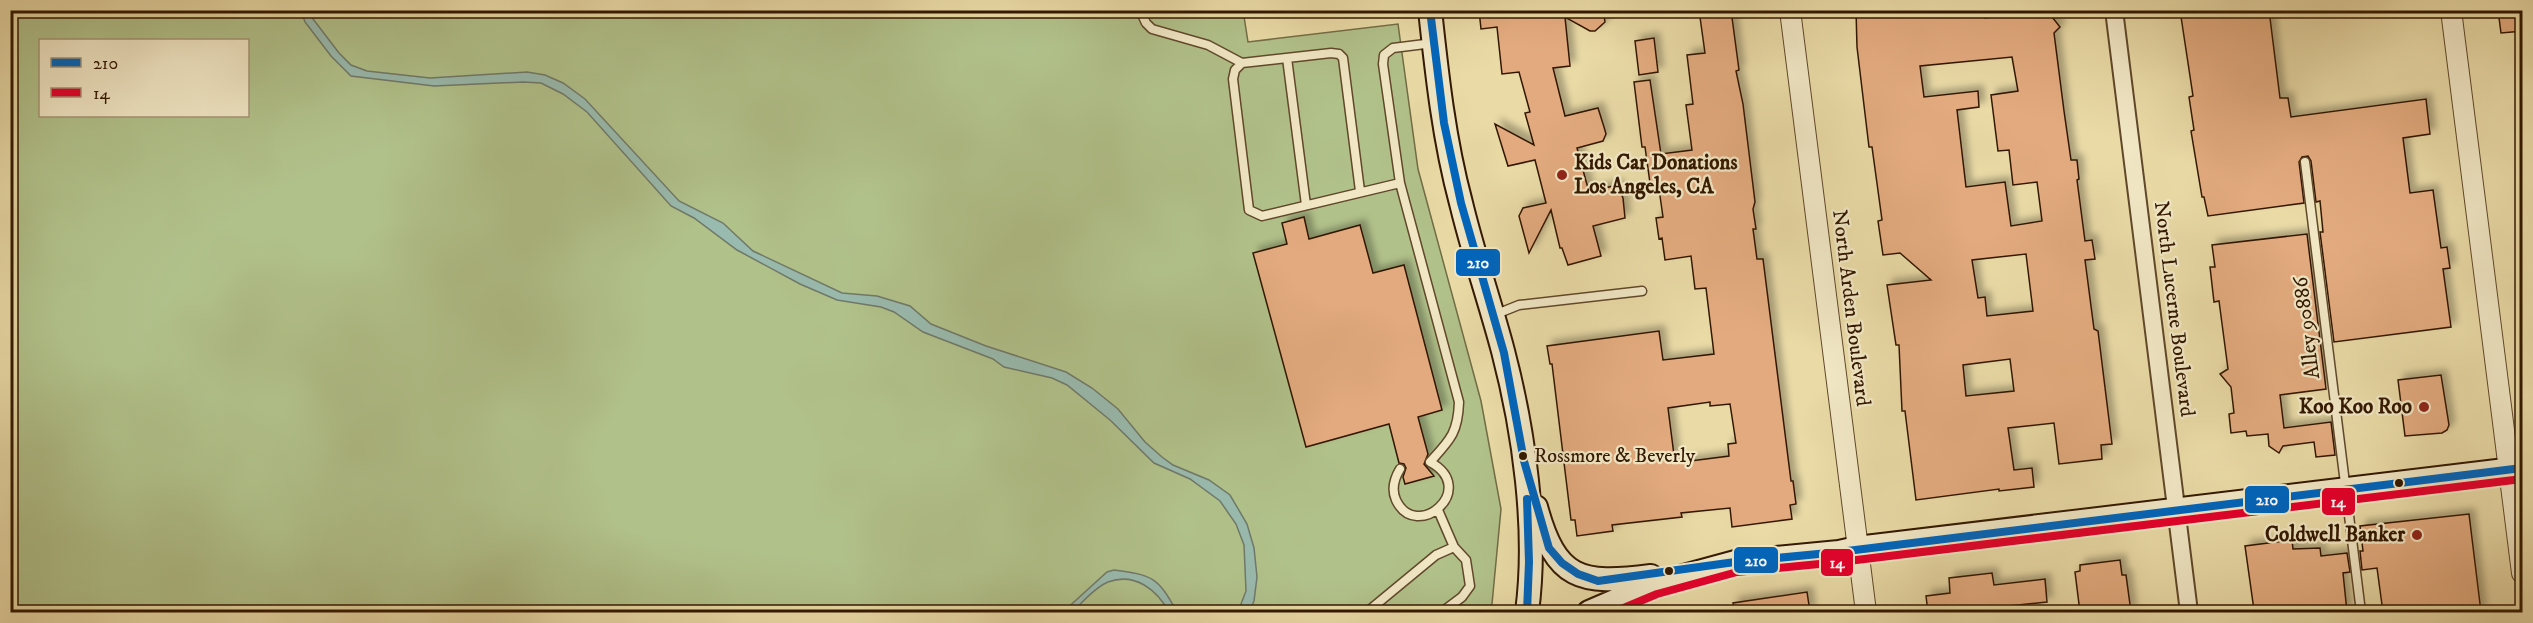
<svg xmlns="http://www.w3.org/2000/svg" width="2533" height="623" font-family="'IM FELL DW Pica',serif">
<style>
.green{fill:#b1c18a;stroke:#726c45;stroke-width:1.5;fill-rule:evenodd}
.water{fill:#99baae;stroke:#707968;stroke-width:1.5}
.building{fill:#e2aa7e;stroke:#331800;stroke-width:1.5;fill-rule:evenodd;filter:url(#shadow)}
.lines{fill:none;stroke-linecap:round;stroke-linejoin:round}
.service-casing{stroke:#60482a;stroke-width:11}
.minor-casing{stroke:#60482a;stroke-width:20}
.tertiary-casing{stroke:#60482a;stroke-width:22}
.secondary-casing{stroke:#331800;stroke-width:26}
.service{stroke:#f1e7c5;stroke-width:8}
.minor{stroke:#f1e7c5;stroke-width:16}
.tertiary{stroke:#f1e7c5;stroke-width:20}
.secondary{stroke:#f1e7c5;stroke-width:22}
.bus-1-casing{stroke:#f1e7c5;stroke-width:12}
.bus-2-casing{stroke:#f1e7c5;stroke-width:12}
.bus-1{stroke:#0065bd;stroke-width:8}
.bus-2{stroke:#e4002b;stroke-width:8}
.poi-dot{fill:#8f2418;stroke:#f1e7c5;stroke-width:2}
.bus-dot{fill:#331800;stroke:#f1e7c5;stroke-width:2}
.labels{text-anchor:middle;dominant-baseline:central;stroke-width:4.5;stroke-linejoin:round;paint-order:stroke}
.bus-label{font-size:20px;fill:#331800;stroke:#f1e7c5;text-anchor:start}
.poi-label{font-size:21px;font-weight:bold;fill:#331800;stroke:#f1e7c5;text-anchor:end}
.street-label{font-size:21px;fill:#331800;stroke:#f1e7c5}
.line-badge{stroke:#f1e7c5;stroke-width:2}
.badge-label{font-size:16px;text-anchor:middle;font-weight:bold;fill:#fff}
</style>
<defs>
<filter id="shadow"><feDropShadow dx="5.5" dy="-5.5" stdDeviation="3" flood-color="#0004"/></filter>
</defs>
<rect width="100%" height="100%" fill="#e9daa6"/>
<filter id="stains"><feTurbulence type="fractalNoise" baseFrequency=".00333" numOctaves="4"/><feColorMatrix values="0 0 0 0 .2 0 0 0 0 .09 0 0 0 0 .02 0 0 0 .5 -.17"/></filter>
<radialGradient id="worn" r=".72"><stop offset=".6" stop-color="#630" stop-opacity="0"/><stop offset="1" stop-color="#630" stop-opacity=".3"/></radialGradient>
<path class="green" d="M1243,10L1248,42L1398,24L1418,169L1481,401L1501,509L1492,604L1485,612H11L10,11ZM40,40H248V116H40Z"/>
<path class="water" d="M301,11H311L313,19L339,53L351,65L367,71L430,78L527,72L545,75L563,83L585,99L679,201L723,223L753,251L842,293L877,296L910,306L931,324L986,346L1066,372L1092,388L1118,409L1145,442L1162,457L1173,465L1209,480L1230,495L1247,524L1254,548L1257,577L1254,601L1249,612H1238L1246,591L1244,545L1236,524L1220,501L1190,479L1154,463L1110,420L1067,385L1052,378L1004,367L993,359L923,332L894,312L881,307L837,300L800,284L737,250L694,218L671,206L587,112L563,94L541,83L523,82L434,86L351,76L331,56L305,22Z
M1114,570C1154,575 1158,578 1177,612H1169C1157,590 1135,572 1108,582C1095,587 1082,603 1072,612H1063L1107,572Z"/>
<path class="building" d="M1479,10H1603L1605,22L1595,31H1590L1565,17L1570,66L1553,68L1565,116L1598,108L1604,127L1606,134L1603,141L1577,148L1589,192L1617,185L1623,198L1625,218L1593,226L1601,256L1568,265L1562,248H1560L1551,210L1529,253L1519,216L1523,208L1546,203L1535,160L1508,166L1495,124L1534,145L1525,113L1530,112L1519,72L1502,74L1497,27L1481,29Z
M1699,10H1731L1739,70L1736,71L1743,104L1755,202L1753,209L1756,229H1753L1757,259H1763L1791,481H1793L1796,504L1790,505L1792,519L1732,527L1730,508L1681,513L1682,517L1612,525L1613,531L1577,536L1575,520H1571L1552,364H1550L1547,346L1659,331L1663,360L1714,354L1706,288L1695,289L1691,256L1665,260L1662,238L1659,239L1656,218L1663,217L1658,182L1650,183L1645,147H1642L1634,82L1650,80L1661,154L1692,150L1686,105L1693,104L1687,55L1705,53ZM1710,402V406L1730,404L1736,443L1728,444L1729,456L1675,463L1668,408Z
M1856,10H1984L1985,18L2051,10L2052,17L2060,27L2054,33L2064,111L2071,160H2077L2079,179L2077,180L2085,241L2092,240L2095,259L2085,260L2094,329L2098,331L2112,444L2101,445L2102,459L2059,464L2054,423L2008,428L2014,470L2032,468L2034,487L1999,491V489L1916,500L1905,411H1902L1899,345H1896L1887,285L1931,280L1900,253L1883,255L1878,221L1882,220L1872,147H1869L1857,47ZM2012,57L2018,91L1991,95L1998,151L2009,150L2013,185L2037,182L2042,221L2011,226L2005,182L1966,187L1957,110L1979,107L1978,91L1924,97L1920,66ZM2026,254L2033,311L1987,316L1985,297L1978,298L1972,260ZM2010,359L2014,391L1966,396L1963,365Z
M2180,10H2224L2225,15L2269,10L2280,98H2288L2291,117L2426,99L2430,134L2403,138L2410,193L2433,190L2441,248L2447,247L2450,268L2443,269L2451,327L2334,342L2320,232H2323L2320,201L2316,202L2311,161L2308,156L2302,157L2299,162L2304,203L2208,216L2204,197H2202L2191,131L2194,130L2189,97L2193,96Z
M2498,10H2523V31L2501,33Z
M1654,38L1658,72L1639,75L1635,41Z
M1304,217L1309,239L1360,225L1373,273L1404,265L1442,410L1418,417L1428,454L1424,464L1434,476L1405,484L1403,477L1406,468L1404,464L1399,463L1389,424L1306,447L1253,253L1287,244L1282,223Z
M2307,234L2326,389L2280,395L2284,428L2331,422L2335,455L2316,457L2314,442L2283,446L2279,453L2269,446L2268,434L2247,436L2246,431L2231,433L2229,414L2234,413L2231,387L2220,374L2228,369L2219,301L2214,302L2210,267H2215L2212,245Z
M2441,375L2449,425L2447,430L2442,433L2405,436L2398,380Z
M2469,514L2481,612H2460L2459,607L2413,612H2383L2377,568L2362,570L2360,551H2363L2360,526Z
M2292,540L2293,549L2320,548L2321,556L2347,553L2350,572L2343,573L2347,612H2260L2259,609L2254,610L2245,546Z
M2120,560L2122,575H2126L2131,612H2080L2075,572L2080,571V565Z
M1992,573L1994,585L2045,579L2047,602L1981,609V612H1928L1926,596L1950,593L1949,578Z
M1807,592L1810,612H1734L1733,603Z"/>
<g class="lines">
<g class="service-casing">
<path id="service" d="M1140,10L1146,23L1152,29L1208,45L1242,63L1331,53L1339,54L1343,58L1360,191
M1287,58L1306,205
M1242,63L1235,70L1233,79L1249,210L1262,216L1400,183
M2305,162L2361,612
M1494,315L1519,305L1642,291
M1400,469C1394,479 1391,489 1396,500C1416,543 1480,489 1430,462C1450,440 1458,433 1459,402L1400,183L1383,64L1384,55L1393,48L1433,43
M1438,510L1454,547L1466,560L1470,586L1462,597L1442,612
M1367,612L1436,555L1454,547"/>
</g>
<g class="minor-casing">
<path id="minor" d="M2114,10L2189,612"/>
</g>
<g class="tertiary-casing">
<path id="tertiary" d="M1790,10L1866,612
M2451,10L2522,573"/>
</g>
<g class="secondary-casing">
<path id="secondary" d="M1430,10C1437,75 1444,140 1461,203C1473,253 1490,302 1503,351C1524,431 1538,530 1527,612
M1536,507C1556,580 1580,585 1651,576
M1589,612L1654,584L1735,562L1839,552L1857,548L2522,468"/>
</g>
<use href="#service" class="service"/>
<use href="#minor" class="minor"/>
<use href="#tertiary" class="tertiary"/>
<use href="#secondary" class="secondary"/>
<g class="bus-1-casing">
<path id="bus-1" d="M1430,10L1444,123L1461,203L1504,353L1524,461L1549,548L1562,563L1578,574L1598,581L1735,562L1839,552L2522,468
M1527,499L1529,562L1527,612"/>
</g>
<g class="bus-2-casing">
<path id="bus-2" d="M1614,612L1657,594L1737,572L1840,562L2522,479"/>
</g>
<use href="#bus-1" class="bus-1"/>
<use href="#bus-2" class="bus-2"/>
</g>
<g class="poi-dot">
<circle cx="1562" cy="175" r="6"/>
<circle cx="2424" cy="407" r="6"/>
<circle cx="2417" cy="535" r="6"/>
</g>
<g class="bus-dot">
<circle cx="1523" cy="456" r="5"/>
<circle cx="2399" cy="483" r="5"/>
<circle cx="1669" cy="571" r="5"/>
</g>
<g class="labels">
<g class="bus-label">
<text x="1534" y="456">Rossmore &amp; Beverly</text>
</g>
<g class="poi-label">
<text x="1574" y="163" text-anchor="start">Kids Car Donations<tspan x="1574" dy="24">Los Angeles, CA</tspan></text>
<text x="2412" y="407">Koo Koo Roo</text>
<text x="2405" y="535">Coldwell Banker</text>
</g>
<g class="street-label">
<text transform="translate(1851 308) rotate(83)">North Arden Boulevard</text>
<text transform="translate(2174 309) rotate(83)">North Lucerne Boulevard</text>
<text transform="translate(2307 328) rotate(-97)">Alley 90886</text>
</g>
</g>
<g class="line-badge">
<rect x="1455" y="248" width="46" height="29" rx="6" fill="#0065bd"/>
<rect x="2244" y="485" width="46" height="29" rx="6" fill="#0065bd"/>
<rect x="2321" y="487" width="35" height="29" rx="6" fill="#e4002b"/>
<rect x="1733" y="546" width="46" height="28" rx="6" fill="#0065bd"/>
<rect x="1820" y="548" width="34" height="29" rx="6" fill="#e4002b"/>
</g>
<g class="badge-label">
<text x="1478" y="268">210</text>
<text x="2267" y="505">210</text>
<text x="2338" y="507">14</text>
<text x="1756" y="566">210</text>
<text x="1837" y="568">14</text>
</g>
<rect width="2533" height="623" fill="none" stroke="#e9daa6" stroke-width="36"/>
<rect x="12" y="12" width="2509" height="599" fill="none" stroke="#331800" stroke-width="3"/>
<rect x="18" y="18" width="2497" height="587" fill="none" stroke="#331800" stroke-width="1.5"/>
<rect x="39" y="39" width="210" height="78" fill="#f1e7c5" stroke="#a59476" stroke-width="1.5"/>
<rect x="51" y="58" width="30" height="9" fill="#0065bd" stroke="#a59476" stroke-width="1.5"/>
<text x="93" y="69" font-size="18" fill="#331800">210</text>
<rect x="51" y="88" width="30" height="9" fill="#e4002b" stroke="#a59476" stroke-width="1.5"/>
<text x="93" y="99" font-size="18" fill="#331800">14</text>
<rect width="100%" height="100%" filter="url(#stains)"/>
<rect width="100%" height="100%" fill="url(#worn)"/>
</svg>
